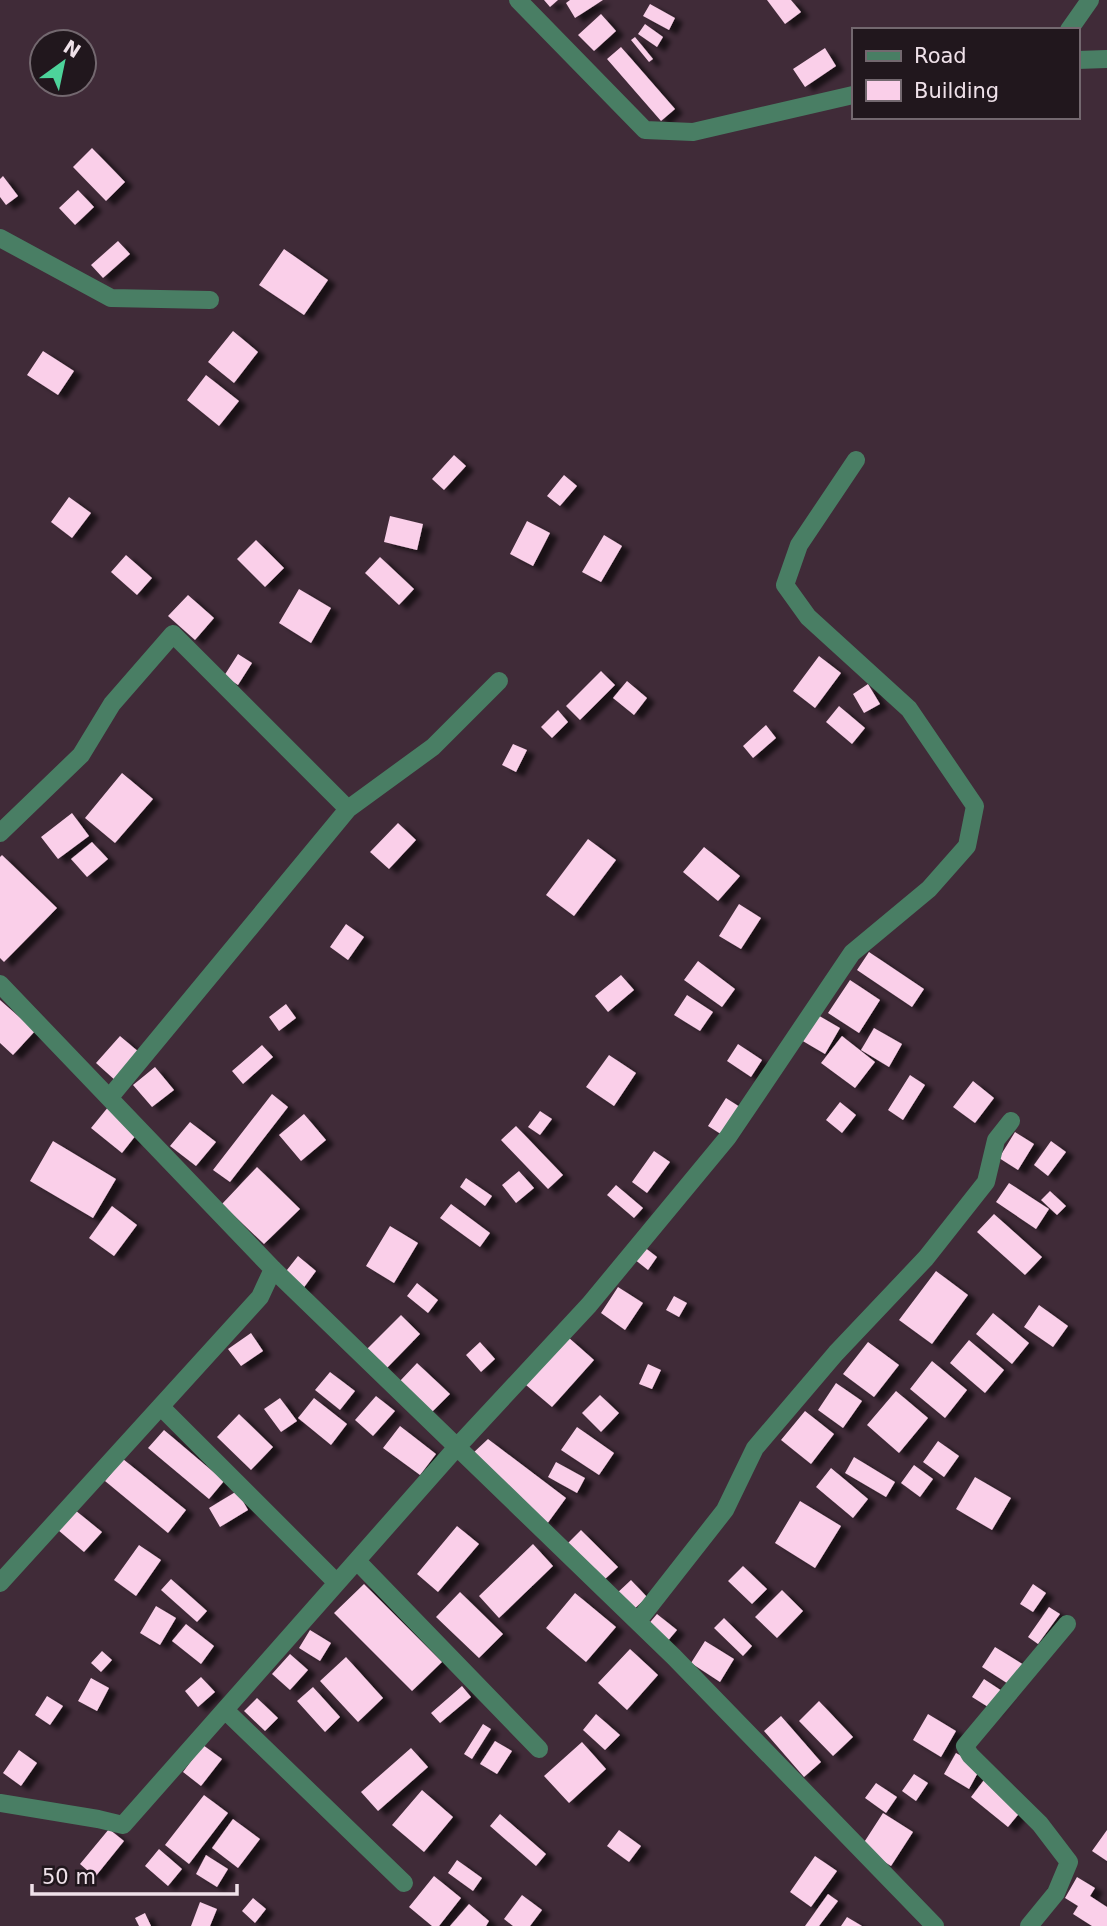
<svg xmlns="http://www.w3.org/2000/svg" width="1107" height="1926" font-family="'DejaVu Sans',sans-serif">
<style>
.building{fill:#facfe9;filter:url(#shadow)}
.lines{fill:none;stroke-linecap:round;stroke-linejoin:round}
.minor{stroke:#497e64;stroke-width:18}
</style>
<defs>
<filter id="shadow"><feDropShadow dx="8" dy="4.5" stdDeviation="2" flood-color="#0009"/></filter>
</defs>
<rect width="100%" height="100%" fill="#402b38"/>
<path class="building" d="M544,0H558L550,7Z
M570,0H603L575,18L566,3Z
M767,0H791L801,12L785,24Z
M650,4L675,18L669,30L643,16Z
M601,14L616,31L594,51L578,35Z
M645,24L663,37L657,47L638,34Z
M635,37L653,59L649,62L631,40Z
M621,47L675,109L661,121L607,59Z
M825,48L836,66L805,87L793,69Z
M92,148L125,182L106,201L73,167Z
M3,176L18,196L6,205L0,197V179Z
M78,190L94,207L75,225L59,208Z
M118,241L130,254L103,278L91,265Z
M284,249L328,280L304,315L259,285Z
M233,331L258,352L234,383L208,362Z
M43,351L74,371L58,395L27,375Z
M206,375L239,401L219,426L187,400Z
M454,455L466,466L444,490L432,479Z
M564,475L577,486L560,506L547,496Z
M69,497L91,513L72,538L51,522Z
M390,516L423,524L417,550L384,542Z
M527,521L550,533L533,566L510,554Z
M604,535L622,546L601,582L582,572Z
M256,540L284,568L265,587L237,559Z
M126,555L152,578L137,595L111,572Z
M380,557L414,589L399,605L365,573Z
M299,589L331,608L311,643L279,623Z
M188,595L214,618L195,640L168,616Z
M238,654L252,663L238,685L224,676Z
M819,656L841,673L815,708L793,691Z
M601,671L615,685L580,720L566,706Z
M627,681L647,698L634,715L613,698Z
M868,684L880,704L864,713L853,694Z
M839,706L865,728L852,744L826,722Z
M558,710L568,722L552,738L541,727Z
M766,725L776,738L753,758L743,746Z
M513,744L527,750L516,772L502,765Z
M122,773L153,799L115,843L85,818Z
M72,813L89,836L58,859L41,837Z
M398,823L416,840L389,869L370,852Z
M588,839L616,860L574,916L546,895Z
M92,842L108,859L87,877L71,859Z
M704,847L740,876L718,901L683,872Z
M2,855L57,908L4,962L0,958V857Z
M739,904L761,918L741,949L719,936Z
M346,924L364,937L348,960L330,947Z
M869,952L924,989L912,1007L857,970Z
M698,961L735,989L722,1007L684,980Z
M621,975L634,990L608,1012L595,996Z
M850,980L880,1000L859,1033L828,1013Z
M687,995L713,1012L700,1031L674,1015Z
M0,1000L35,1031L13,1055L0,1043Z
M286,1004L296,1018L279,1031L269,1017Z
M816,1014L840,1028L825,1054L801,1040Z
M874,1028L902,1044L889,1067L861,1050Z
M120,1036L140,1053L116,1081L96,1063Z
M842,1036L875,1062L855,1088L821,1063Z
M738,1044L762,1060L751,1077L727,1061Z
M262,1045L273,1057L243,1084L232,1071Z
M609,1055L636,1073L614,1106L586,1087Z
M155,1067L174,1090L152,1107L133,1085Z
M910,1075L925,1085L903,1120L888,1110Z
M973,1081L994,1098L975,1123L953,1107Z
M272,1094L288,1107L230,1182L213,1170Z
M726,1098L743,1109L724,1136L708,1126Z
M840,1102L856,1115L842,1133L826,1120Z
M109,1106L140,1130L122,1153L91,1128Z
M540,1111L552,1119L540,1135L528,1127Z
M304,1114L326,1140L301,1161L279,1135Z
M190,1122L216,1142L196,1166L170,1146Z
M516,1126L563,1175L548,1189L501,1140Z
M1015,1132L1034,1144L1018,1170L999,1158Z
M53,1141L116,1179L93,1218L30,1181Z
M1051,1141L1066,1152L1048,1176L1034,1165Z
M654,1151L670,1162L647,1193L632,1182Z
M257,1167L300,1209L264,1244L222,1204Z
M519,1171L534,1188L516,1203L502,1185Z
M466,1178L492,1196L485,1206L460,1187Z
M1009,1183L1049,1209L1036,1229L996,1202Z
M616,1185L643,1208L634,1218L607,1195Z
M1050,1191L1066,1206L1057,1215L1041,1200Z
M451,1204L490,1233L480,1247L440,1218Z
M112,1206L137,1225L114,1256L89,1238Z
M994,1214L1042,1257L1025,1275L977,1232Z
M390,1226L418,1243L394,1283L366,1266Z
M643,1246L657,1257L648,1270L634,1259Z
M298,1256L316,1271L302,1290L283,1275Z
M936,1271L968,1295L932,1344L899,1320Z
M417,1283L438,1300L428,1313L407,1296Z
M618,1287L643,1303L625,1330L601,1313Z
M674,1296L687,1303L679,1317L666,1310Z
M1039,1305L1068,1326L1053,1347L1024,1327Z
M993,1313L1029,1343L1012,1364L976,1334Z
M401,1315L420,1334L386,1369L366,1350Z
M251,1333L263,1351L241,1366L228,1349Z
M568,1337L594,1360L552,1407L526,1385Z
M969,1340L1004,1370L985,1393L950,1363Z
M480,1342L495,1359L481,1372L466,1355Z
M868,1342L899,1365L874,1397L843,1374Z
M932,1361L967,1390L945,1418L910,1389Z
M417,1363L450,1394L432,1412L400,1381Z
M648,1364L661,1370L652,1389L639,1384Z
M330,1372L355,1391L340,1410L315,1390Z
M836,1383L862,1401L843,1428L818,1410Z
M896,1391L928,1418L899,1453L867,1425Z
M600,1395L619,1413L601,1432L582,1413Z
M376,1396L395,1411L373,1436L355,1420Z
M280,1398L297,1421L281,1432L264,1409Z
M314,1398L347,1424L331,1445L298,1418Z
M805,1411L834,1434L811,1464L781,1440Z
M239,1414L273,1447L251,1470L217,1437Z
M400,1426L436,1454L420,1475L383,1448Z
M577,1427L614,1453L599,1475L561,1450Z
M164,1430L224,1481L209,1499L148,1448Z
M488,1439L566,1498L547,1524L472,1454Z
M938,1441L959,1456L944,1477L923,1462Z
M854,1457L895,1482L886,1497L845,1473Z
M123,1459L186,1510L168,1533L105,1481Z
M556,1462L585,1478L577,1493L548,1477Z
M914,1465L933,1479L920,1497L901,1483Z
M831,1468L868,1499L853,1518L816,1487Z
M975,1477L1011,1498L992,1530L956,1509Z
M237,1491L248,1510L220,1527L209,1508Z
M800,1501L841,1526L815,1568L775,1543Z
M75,1510L102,1532L84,1552L58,1530Z
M457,1526L479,1544L438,1592L417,1574Z
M581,1530L618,1567L604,1580L567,1544Z
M533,1544L553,1566L499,1618L479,1596Z
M139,1545L161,1560L136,1596L114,1580Z
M743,1566L767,1589L752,1604L728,1581Z
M171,1579L207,1611L197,1622L161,1590Z
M631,1580L647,1597L631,1612L615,1595Z
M364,1584L442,1662L412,1691L334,1613Z
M1033,1584L1046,1593L1033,1612L1020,1604Z
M782,1590L803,1611L777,1638L755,1617Z
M460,1592L503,1634L479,1658L436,1617Z
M575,1593L616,1627L586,1662L546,1628Z
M156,1606L176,1618L160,1645L140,1633Z
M1049,1607L1060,1614L1038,1644L1028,1637Z
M657,1614L677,1630L666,1643L646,1627Z
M724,1618L752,1646L743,1656L714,1628Z
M186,1624L214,1646L201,1664L172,1641Z
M310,1630L331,1643L320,1661L299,1648Z
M705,1641L734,1659L720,1682L691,1663Z
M995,1647L1024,1665L1010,1685L982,1667Z
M630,1649L658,1675L627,1710L598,1683Z
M102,1651L112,1660L101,1672L91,1663Z
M290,1654L308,1670L290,1690L272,1674Z
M346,1657L383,1698L358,1722L320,1681Z
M201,1677L215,1692L198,1707L185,1691Z
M91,1678L109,1688L97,1711L78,1701Z
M984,1679L1005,1693L993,1710L972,1697Z
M462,1686L471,1697L440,1723L431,1713Z
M313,1687L340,1717L325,1732L297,1701Z
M47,1696L63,1706L50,1725L35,1715Z
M257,1698L278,1718L265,1731L244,1711Z
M819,1701L853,1737L833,1756L799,1721Z
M596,1714L620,1735L605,1750L583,1730Z
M928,1714L956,1731L941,1757L913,1740Z
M781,1716L821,1762L804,1777L764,1731Z
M483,1724L491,1729L472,1759L464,1754Z
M495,1741L512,1751L497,1774L480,1764Z
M582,1742L606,1769L569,1803L544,1776Z
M203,1745L222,1759L201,1786L183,1772Z
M411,1748L428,1767L378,1811L361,1792Z
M19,1750L37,1763L21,1786L3,1773Z
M956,1753L981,1767L969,1789L944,1774Z
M914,1774L928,1783L916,1801L902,1791Z
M984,1780L1022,1810L1008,1827L971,1797Z
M876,1783L897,1797L886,1813L865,1798Z
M422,1790L453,1817L424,1852L392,1825Z
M204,1795L228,1813L189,1864L165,1845Z
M883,1813L913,1832L891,1866L861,1847Z
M500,1814L546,1854L536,1866L490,1826Z
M233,1819L260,1839L238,1868L212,1848Z
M109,1829L124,1841L95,1877L80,1864Z
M619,1830L641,1846L629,1862L607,1846Z
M1107,1830V1861L1092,1851Z
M159,1849L182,1869L168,1886L145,1866Z
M206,1855L228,1869L217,1887L196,1874Z
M815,1856L837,1871L811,1907L790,1892Z
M457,1860L482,1878L473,1891L448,1873Z
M434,1876L461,1898L439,1926H432L409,1907Z
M1077,1877L1095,1888L1090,1896L1107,1907V1926H1092L1073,1914L1078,1906L1065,1898Z
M828,1894L838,1901L819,1926H805Z
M522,1895L542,1910L530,1926H513L504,1919Z
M253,1898L266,1909L255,1923L242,1911Z
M200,1902L217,1909L210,1926H191Z
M469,1904L489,1921L486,1926H450Z
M145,1913L151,1926H139L135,1918Z
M847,1917L862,1926H841Z"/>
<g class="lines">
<path class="minor" d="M518,0L645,130L693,132L853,95
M1069,30L1090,0
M1077,60L1107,59
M0,238L111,298L210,300
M348,809L433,747L499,681
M0,833L81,755L112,704L173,634L348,809L110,1097
M0,984L273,1269L674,1657L935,1926
M161,1407L337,1583
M357,1561L539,1749
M0,1583L260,1297L273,1269
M638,1621L725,1510L755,1448L836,1353L926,1258L986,1182L996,1140L1011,1121
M225,1710L404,1883
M0,1803L98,1819L123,1825L457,1447L589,1305L728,1137L852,953L929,889L967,846L975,806L909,709L808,617L785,585L799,545L856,460
M1029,1926L1056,1893L1069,1862L1040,1824L970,1755L965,1746L1067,1624"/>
</g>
<rect x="852" y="28" width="228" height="91" fill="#21171d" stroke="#73686f" stroke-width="2"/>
<rect x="866" y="51" width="35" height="10" fill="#497e64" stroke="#73686f" stroke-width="2"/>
<text x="914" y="63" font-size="21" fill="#efe1e9">Road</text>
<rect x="866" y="80" width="35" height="21" fill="#facfe9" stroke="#73686f" stroke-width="2"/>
<text x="914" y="98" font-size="21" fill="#efe1e9">Building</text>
<g transform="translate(63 63) rotate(33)"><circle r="33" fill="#21171d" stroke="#73686f" stroke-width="2"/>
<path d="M0-5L12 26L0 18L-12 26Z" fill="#4dd39a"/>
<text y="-10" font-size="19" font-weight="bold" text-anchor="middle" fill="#efe1e9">N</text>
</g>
<path d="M32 1884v10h205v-10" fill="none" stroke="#efe1e9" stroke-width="3.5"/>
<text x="42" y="1884" font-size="21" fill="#efe1e9" stroke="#21171d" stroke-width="5" paint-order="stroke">50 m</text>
</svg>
